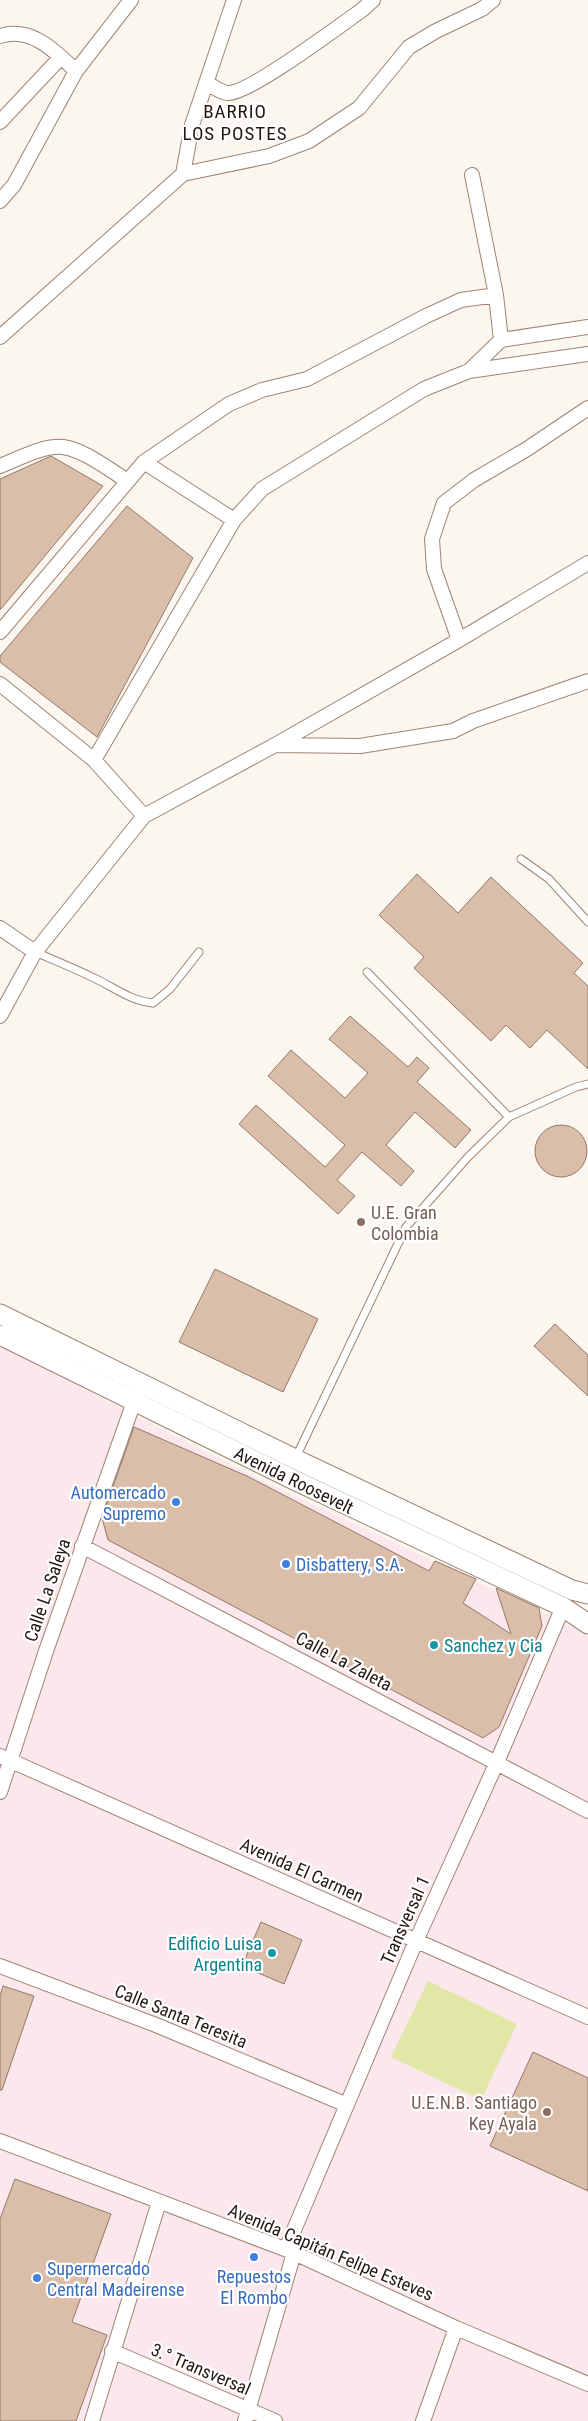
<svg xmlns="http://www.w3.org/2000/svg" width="588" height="2421" font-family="'Roboto Condensed',sans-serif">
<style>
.commercial{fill:#fce7ed}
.green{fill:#e0e7a7}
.building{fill:#dabea9;stroke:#947966}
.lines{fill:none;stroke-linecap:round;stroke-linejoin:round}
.lane-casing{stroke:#9f8471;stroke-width:9}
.street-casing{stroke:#9f8471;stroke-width:16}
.secondary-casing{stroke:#9f8471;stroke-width:21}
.lane{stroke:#fff;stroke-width:7}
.street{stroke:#fff;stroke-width:14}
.secondary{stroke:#fff;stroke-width:19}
.education-dot{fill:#8d6e63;stroke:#fff;stroke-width:2}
.shop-dot{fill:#3f7fe0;stroke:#fff;stroke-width:2}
.culture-dot{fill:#0f9aa8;stroke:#fff;stroke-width:2}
.labels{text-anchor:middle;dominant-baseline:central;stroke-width:4.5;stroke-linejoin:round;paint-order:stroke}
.education-label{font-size:18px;fill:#785e54;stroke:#fff;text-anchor:start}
.street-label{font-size:18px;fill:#231811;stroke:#fff}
.shop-label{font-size:18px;fill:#366cbe;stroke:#fff;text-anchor:start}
.culture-label{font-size:18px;fill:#0d838f;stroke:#fff;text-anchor:start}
.neighbourhood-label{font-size:19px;letter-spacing:1px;fill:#231811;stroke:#fff}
</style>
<rect width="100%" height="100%" fill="#fcf6f1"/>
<path class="commercial" d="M0,1346L257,1478L588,1634V2421H0Z"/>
<path class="green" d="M428,1981L517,2024L481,2100L391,2057Z"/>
<path class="building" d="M51,456L103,486L0,610V479Z
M127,506L193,558L97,737L0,662V656Z
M417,874L458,913L491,877L583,963L574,973L588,986V1069L547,1030L530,1048L506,1025L491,1041L414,968L424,957L379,915Z
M350,1016L408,1067L417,1057L429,1068L417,1082L471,1130L455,1148L415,1112L386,1145L414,1171L401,1186L362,1152L337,1180L355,1196L338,1214L239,1124L256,1105L325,1167L345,1145L268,1076L291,1050L345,1098L368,1073L329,1039Z
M535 1151a26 26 0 1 1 52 0a26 26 0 1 1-52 0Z
M215,1269L318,1319L283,1392L179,1342Z
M555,1324L588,1355V1396L534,1346Z
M134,1427L249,1477L429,1571L435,1561L476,1579L463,1603L511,1634L496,1588L539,1608L542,1626L499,1727L483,1738L108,1540L102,1518Z
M261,1922L302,1940L284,1984L242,1966Z
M3,1986L34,1996L2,2090H0V1996Z
M533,2052L588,2078V2191L490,2146Z
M15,2179L111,2214L72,2322L107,2335L76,2421H0V2219Z"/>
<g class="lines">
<g class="lane-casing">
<path id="lane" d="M521,859L549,879L588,922
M35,952C56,961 76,969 96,979C115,988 131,1001 153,1003L170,989L199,952
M367,972L509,1117
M296,1457L406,1227L468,1157L509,1117L576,1087L588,1084"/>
</g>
<g class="street-casing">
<path id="street" d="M0,36C31,26 55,51 76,71
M207,83C213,86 221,93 228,93C249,94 339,26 362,10L373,0
M0,122L61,57
M183,174L192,125L234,0
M472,175L496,295L501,340
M0,201L14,185L76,71L131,0
M0,337L183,174L269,156L309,141L359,108L409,47L436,31L482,9L493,0
M469,371L501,340L588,327
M144,462L234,520
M0,466C18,459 43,445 63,447C85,450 109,470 128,481
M0,632L144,462L229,404L262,390L307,379L426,316L461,300L496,295
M459,640L434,569L432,539L444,503L474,480L527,449L588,408
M0,684L94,760L144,816
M276,745L360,746L453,731L473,721L588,681
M94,760L234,520L262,489L424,389L469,371L588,354
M0,928L35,952
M0,1016L35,952L144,816L275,745L459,640L588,563
M82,1546L588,1811
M0,1756L588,2017
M0,1792L46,1651L137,1393
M0,1966L156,2025L347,2105
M0,2141L290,2251L456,2328L588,2384
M286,2249L416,1941L497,1762L563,1607
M112,2351L275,2421
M92,2421L159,2202
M245,2421L294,2253
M423,2421L456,2328"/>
</g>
<g class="secondary-casing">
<path id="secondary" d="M0,1314L295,1459L572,1590L588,1594
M0,1335L290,1478L563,1607L588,1624"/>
</g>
<use href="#lane" class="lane"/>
<use href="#street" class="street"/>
<use href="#secondary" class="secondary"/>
</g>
<g class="education-dot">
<circle cx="361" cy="1222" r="5"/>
<circle cx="547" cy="2112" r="5"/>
</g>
<g class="shop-dot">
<circle cx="176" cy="1502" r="5"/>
<circle cx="286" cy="1564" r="5"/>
<circle cx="254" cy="2257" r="5"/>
<circle cx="37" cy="2278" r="5"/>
</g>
<g class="culture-dot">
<circle cx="434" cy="1645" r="5"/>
<circle cx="272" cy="1953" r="5"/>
</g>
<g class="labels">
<g class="education-label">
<text x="371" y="1212">U.E. Gran<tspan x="371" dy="21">Colombia</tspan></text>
<text x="537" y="2102" text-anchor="end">U.E.N.B. Santiago<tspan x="537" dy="21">Key Ayala</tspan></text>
</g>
<g class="street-label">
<text transform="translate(294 1480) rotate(26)">Avenida Roosevelt</text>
<text transform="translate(47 1590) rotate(-71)">Calle La Saleya</text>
<text transform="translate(344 1661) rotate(28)">Calle La Zaleta</text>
<text transform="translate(302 1870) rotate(24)">Avenida El Carmen</text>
<text transform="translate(405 1920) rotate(-66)">Transversal 1</text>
<text transform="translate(181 2016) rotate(22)">Calle Santa Teresita</text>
<text transform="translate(331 2252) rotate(23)">Avenida Capitán Felipe Esteves</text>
<text transform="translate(201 2369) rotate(23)">3.° Transversal</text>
</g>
<g class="shop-label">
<text x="166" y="1492" text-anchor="end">Automercado<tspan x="166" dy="21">Supremo</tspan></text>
<text x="296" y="1564">Disbattery, S.A.</text>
<text x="47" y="2268">Supermercado<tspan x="47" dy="21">Central Madeirense</tspan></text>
<text x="254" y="2276" text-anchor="middle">Repuestos<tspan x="254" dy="21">El Rombo</tspan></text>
</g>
<g class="culture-label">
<text x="444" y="1645">Sanchez y Cia</text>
<text x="262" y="1943" text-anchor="end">Edificio Luisa<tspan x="262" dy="21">Argentina</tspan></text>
</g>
<g class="neighbourhood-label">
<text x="235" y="111">BARRIO<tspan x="235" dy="22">LOS POSTES</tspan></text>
</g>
</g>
</svg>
